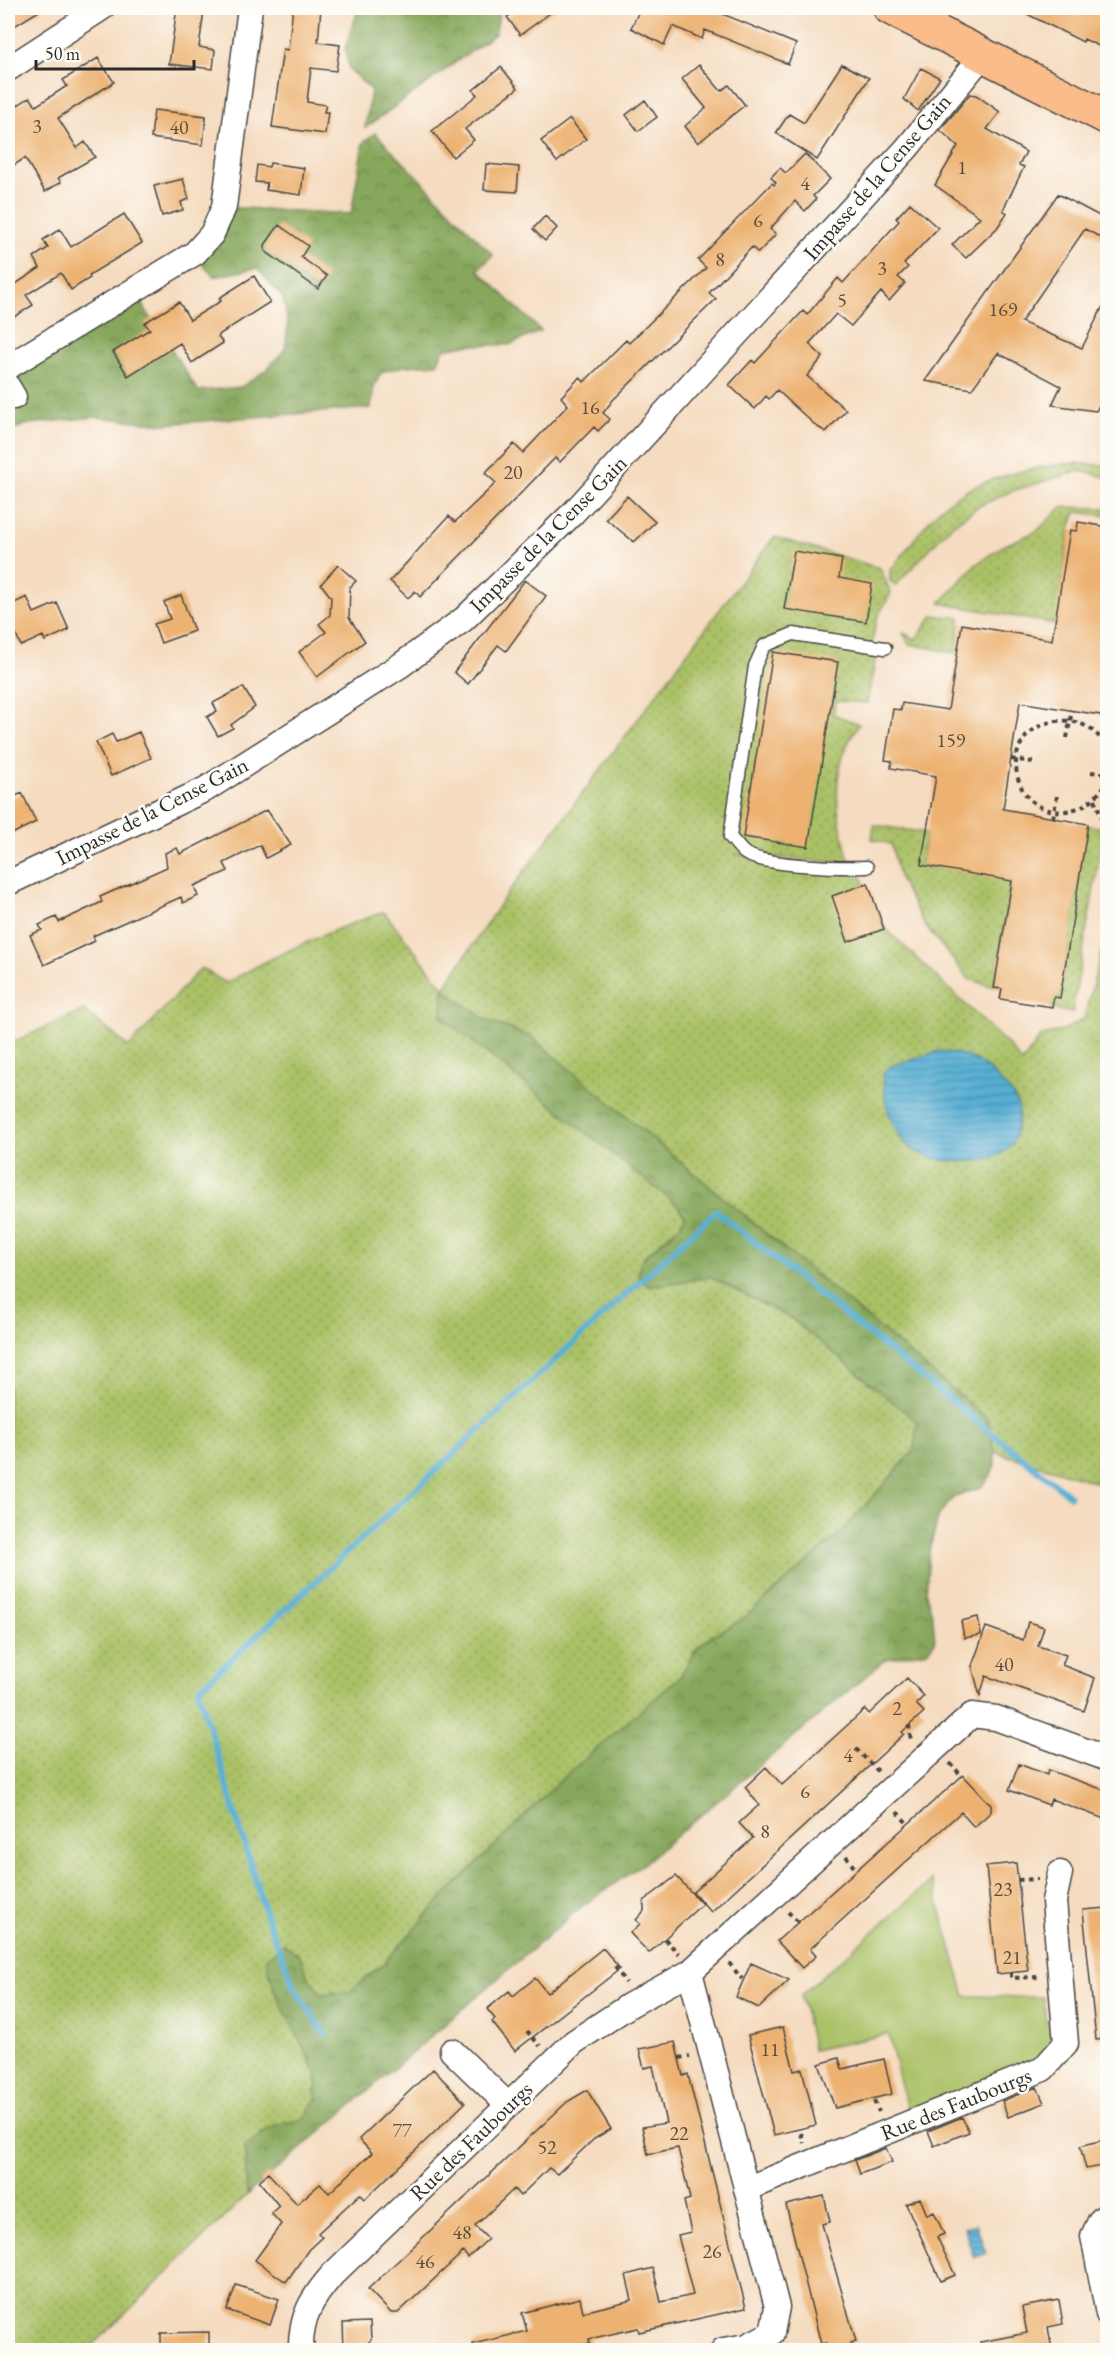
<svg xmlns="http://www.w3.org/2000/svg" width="1115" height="2358" font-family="'EB Garamond',serif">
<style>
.grass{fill:url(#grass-dots);stroke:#6a7648;stroke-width:1.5}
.forest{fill:url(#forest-crowns);stroke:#596943;stroke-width:1.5}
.green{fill:#aac166;stroke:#6a7648;stroke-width:1.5}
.water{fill:url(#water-rules);stroke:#416d80;stroke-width:1.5}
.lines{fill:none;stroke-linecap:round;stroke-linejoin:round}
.stream{stroke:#57afd4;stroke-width:6}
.building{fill:#edb272}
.lane-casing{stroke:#494541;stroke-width:15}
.street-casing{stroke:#494541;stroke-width:27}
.primary-casing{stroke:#494541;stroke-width:36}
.path{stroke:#494541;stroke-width:4;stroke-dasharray:4.5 4.5;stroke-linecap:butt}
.lane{stroke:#fff;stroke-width:12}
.street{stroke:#fff;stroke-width:24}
.primary{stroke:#f9bc8a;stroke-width:33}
.labels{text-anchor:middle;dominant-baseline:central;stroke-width:5;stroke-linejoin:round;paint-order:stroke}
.number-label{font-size:20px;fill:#5c4d3d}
.street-label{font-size:22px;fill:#2b2b2b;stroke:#fdfcf7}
</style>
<defs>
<pattern id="grass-dots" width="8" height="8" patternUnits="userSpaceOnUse" patternTransform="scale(1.5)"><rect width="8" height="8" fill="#aac166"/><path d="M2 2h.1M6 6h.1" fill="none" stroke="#8b9d54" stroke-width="1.8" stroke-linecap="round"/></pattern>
<pattern id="forest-crowns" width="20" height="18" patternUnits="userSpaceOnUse" patternTransform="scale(1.5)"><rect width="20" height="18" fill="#87a75b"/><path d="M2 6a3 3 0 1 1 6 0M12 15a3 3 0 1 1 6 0" fill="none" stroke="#6f884b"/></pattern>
<pattern id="water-rules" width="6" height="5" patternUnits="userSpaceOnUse" patternTransform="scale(1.5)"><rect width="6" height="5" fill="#57afd4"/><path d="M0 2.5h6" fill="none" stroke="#488fac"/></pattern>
</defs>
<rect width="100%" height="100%" fill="#fdfcf7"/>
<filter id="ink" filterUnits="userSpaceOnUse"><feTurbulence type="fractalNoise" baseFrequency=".0167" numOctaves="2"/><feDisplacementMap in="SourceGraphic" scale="12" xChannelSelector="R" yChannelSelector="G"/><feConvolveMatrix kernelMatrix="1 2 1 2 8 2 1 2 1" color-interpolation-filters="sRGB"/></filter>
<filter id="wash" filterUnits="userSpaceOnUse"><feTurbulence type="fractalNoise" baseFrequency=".008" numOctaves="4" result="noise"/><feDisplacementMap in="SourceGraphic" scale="24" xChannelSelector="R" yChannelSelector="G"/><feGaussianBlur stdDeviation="1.35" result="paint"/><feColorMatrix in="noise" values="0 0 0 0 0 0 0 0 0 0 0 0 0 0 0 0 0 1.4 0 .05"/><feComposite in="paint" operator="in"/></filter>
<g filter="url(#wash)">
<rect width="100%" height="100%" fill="#f5dbbf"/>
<path class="grass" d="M1077,463L1107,466V477L1079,471L1012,491L979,506L950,527L895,586L890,581V571C906,551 921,528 939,510C970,479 1034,466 1077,463Z
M1062,507L1107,508V516L1076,512L1069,531L1056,624L940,603L975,565L1003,546L1037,531Z
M774,537L880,568L891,593L877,618L870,652L875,661L867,703L836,701L833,714L859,724C827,771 836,813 850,864L736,854L860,874L885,928L1008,1045L1022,1063L1040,1037L1064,1030L1084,1019L1107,929V1486L995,1452L988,1419L531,1037L486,1020L444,989L442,1017L678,1206L685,1216L681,1225L642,1258L659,1285L711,1277L792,1319L918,1422L914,1450L843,1531L742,1620L715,1634L697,1648L680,1677L564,1777L444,1896L383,1964L349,1992L321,1994L307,1976L300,1956L296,2032L317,2075L316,2099L304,2119L273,2126L245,2146L247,2195L88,2350H8V1044L84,1010L129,1047L201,968L226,983C277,954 328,931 384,912L444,988L502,901Z
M933,615L960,618L956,653L909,644L903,633L916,639Z
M874,825L926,833L921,865L1011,880L994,987L969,979L925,926L900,880L891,844L872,839Z
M1087,826L1101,827L1099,836L1103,837L1072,1013L1052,1008L1053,998H1060Z"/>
<path class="forest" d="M359,8H449L471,16L499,14L495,34L365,128L371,90L349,69L345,48Z
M375,133L493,255L478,270L541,331L509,345H465L444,349L437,364L404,366L382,372L374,386L371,408L164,424L96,417L28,424L8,432V367L133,290L198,391L241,387L266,370L285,349L288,325L283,298L257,268L214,277L193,254L224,207L351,214L363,143Z
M443,989L486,1020L531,1037L988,1419L995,1452V1464L990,1477L980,1488L953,1498L939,1515L929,1551L926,1594L933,1618L935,1642L927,1651L886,1659L643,1864L581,1907L247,2195L245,2146L273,2126L304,2119L316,2099L317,2075L274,1989L266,1958L284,1944L300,1956L307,1976L321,1994L349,1992L383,1964L444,1896L564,1777L680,1677L697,1648L715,1634L742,1620L843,1531L914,1450L917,1422L792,1319L711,1277L648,1286L638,1278C640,1244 674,1244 685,1216L678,1206L442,1017Z"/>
<path class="green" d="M932,1880L965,1996L1043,1997L1046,2022H1053L1055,2044L1039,2061L908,2113L888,2034L813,2050L801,1995Z"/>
<path class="water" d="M939,1051C971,1054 984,1062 1005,1086C1018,1100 1022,1109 1017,1127C1015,1132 1015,1140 1012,1144C995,1170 924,1165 905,1143C889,1125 884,1098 883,1074L891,1066Z
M976,2224L986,2253L974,2258L964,2228Z"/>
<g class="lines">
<path class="stream" d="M325,2034L297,1992L269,1925L198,1690L716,1211L1070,1496"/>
</g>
<g id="blocks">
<path class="building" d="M8,8H44L8,30Z
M177,8L204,11L199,47L215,50L213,69L169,64Z
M293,8H321L318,42L340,45L336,71L311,68L307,102L326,105L324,112H328L325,134L272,127L283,49L288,50Z
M521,8H557L520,35L507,17Z
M636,8H708L796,44L788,64L705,30L702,39L673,26L664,45L631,28L640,9Z
M1015,8H1107V50L1084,39L1083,42Z
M98,58L114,82L58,118L77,148L85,142L95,157L58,178L61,182L45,192L25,158L8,169V112L30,97L36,106L67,86L63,80Z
M842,64L869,78L817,160L776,133L789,114L804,123Z
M699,65L721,91L729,85L745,105L698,143L685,126L706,108L682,79Z
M501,67L518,88L465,129L474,140L453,157L432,131L477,95L473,90Z
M921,68L940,78L918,111L904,99Z
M970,94L976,95L1000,112L987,129L1026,152L1019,165L1024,167L1003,210L1007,213L997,228L966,258L952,245L980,217L935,185L958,146L940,130Z
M645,100L657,117L638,131L626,115Z
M154,110L206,116L203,145L151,138Z
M570,119L586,139L557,162L541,141Z
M805,154L830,179L813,196L816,199L805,211L795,201L770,229L776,234L758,253L752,247L709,293L716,299L613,400L603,413L610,419L598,431L594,427L560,462L555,458L420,597L415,591L408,598L390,581L449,516L455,522L496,483L485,473L514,444L523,453L568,405L561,397L580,377L584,382L626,340L629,343L706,268L698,260L772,183L774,185L776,183L771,177L780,168L786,173Z
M270,163L304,168L301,195L266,190L267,183L255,182L257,165L269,167Z
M486,164L519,167L517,192L484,190Z
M183,179L189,199L181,202L183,210L162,216L154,186Z
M1058,194L1107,220V241L1085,229L1021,322L1082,348L1107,298V390L1096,411L1052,405L1061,386L998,353L972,389L925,381Z
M910,203L938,228L904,264L908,267L898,277L905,283L889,301L881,292L851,326L836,314L809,344L823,357L807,376L846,410L826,432L816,426L777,390L769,399L766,396L755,409L729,385L752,360L755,363L803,311L807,315L838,278L843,283L899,221L896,218Z
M124,214L142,243L89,275L90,278L71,290L61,273L26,295L33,305L8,321V289L40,268L34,257L48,248L43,240L60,229L71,247Z
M545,216L557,228L545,241L533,229Z
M279,225L308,246L301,257L327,276L318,289L265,251V245Z
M254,276L270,302L220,334L218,337L223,343L192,363L180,343L128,376L113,352L150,329L144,323L179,302L190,320L221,301L219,298Z
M627,496L655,522L634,542L606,519Z
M1078,522L1107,527V716L1020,702L1003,809L1088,824L1060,998L1054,997L1052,1007L1000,999L1002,989L994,988L1012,881L921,865L936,776L891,768L892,761L885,760L893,709L901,710L902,703L948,710L962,624L1052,640L1070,530L1077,531Z
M794,551L842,559L839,578L872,584L866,622L784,609Z
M338,565L356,581L350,587L349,618L365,641L317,677L299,652L326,632L319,624L330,615L331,597L321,584Z
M525,580L546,596L506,651L498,645L468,684L454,672Z
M181,595L194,631L161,643L154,624L170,619L164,602Z
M27,597L34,613L57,603L69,630L45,641L43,636L21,646L8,615V606Z
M773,652L838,662L808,847L743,837Z
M243,687L255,707L231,725L233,728L218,736L207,717L217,711L213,703Z
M139,732L151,758L111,776L96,742L112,734L116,742Z
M22,793L36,822L8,836V800Z
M267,810L291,845L266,858L260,845L224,863L228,871L194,886L198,896L183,903L181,897L93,936L95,941L44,965L30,935L42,930L39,925L56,917L59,922L102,902L100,897L167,867L165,853L177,848L180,854Z
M868,883L884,929L848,942L832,896Z
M978,1617L981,1635L964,1638L961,1621Z
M1028,1622L1044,1627L1038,1646L1066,1655L1062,1665L1095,1678L1084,1711L986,1676L980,1696L972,1666L986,1627L1023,1640Z
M907,1678L924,1696L916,1704L924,1712L902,1732L904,1734L711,1912L693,1892L753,1838L739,1823L759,1805L745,1787L766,1767L782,1785L865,1709L869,1714Z
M1019,1764L1047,1775L1048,1770L1107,1791V1820L1051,1799L1049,1805L1009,1790Z
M963,1775L991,1805V1812L974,1827L961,1812L810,1949L816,1956L802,1968L777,1941Z
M1016,1863L1028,1971L997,1974L986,1866Z
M676,1876L702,1904L649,1953L630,1933L640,1924L636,1920L644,1911V1901Z
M1107,1908V2039L1096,2040L1083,1910Z
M603,1948L620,1969L515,2051L492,2022L495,2019L487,2009L509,1991L513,1996L535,1978L547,1993Z
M751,1963L789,1980L759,2008L736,1997Z
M783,2027L794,2071L802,2069L816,2125L774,2135L748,2035Z
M675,2042L683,2076L688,2074L690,2083L746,2308L639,2332L638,2328L589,2339L590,2343L557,2350H474L473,2344L527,2331L522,2313L580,2298L583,2312L632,2300L626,2275L653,2268L661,2302L693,2295L678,2235L691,2232L684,2201L690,2199L678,2148L648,2154L642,2127L666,2123L653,2066L644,2068L639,2049Z
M839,2058L842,2069L884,2059L892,2094L835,2108L819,2064Z
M433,2069L465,2103L365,2199L360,2194L318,2233L322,2237L309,2249L286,2282L255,2260L281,2224L271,2213L279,2206L259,2181L268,2173L297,2204L320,2184L329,2193L372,2153L359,2139Z
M1037,2087L1044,2103L1008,2117L1002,2101Z
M587,2090L611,2129L594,2139L557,2174L549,2168L520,2196L514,2189L475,2226L488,2239L468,2258L463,2252L398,2313H391L368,2289L567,2102Z
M962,2117L969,2132L934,2146L928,2131Z
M1107,2139V2165L1086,2169L1080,2146Z
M886,2148L892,2162L860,2174L855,2160Z
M824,2196L830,2222L822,2224L856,2341L850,2343L851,2346L835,2350H828L826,2343L821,2344L786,2205Z
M920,2198L927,2215L934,2212L944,2234L937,2237L955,2275L941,2281L906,2204Z
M236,2285L279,2299L270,2325L227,2310Z
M1059,2300L1063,2324L1048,2327L1052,2350H981L980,2342L1027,2333L1022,2307Z
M370,2322L371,2340L360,2350H344L343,2323Z
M209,2332V2350H161V2333Z"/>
</g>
</g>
<g filter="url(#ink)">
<use href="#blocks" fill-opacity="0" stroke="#494541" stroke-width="1.5"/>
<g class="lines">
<g class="lane-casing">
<path id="lane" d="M867,867C842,868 767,866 746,854C740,850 735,842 730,837L755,666L764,646L793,634L885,648"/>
</g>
<g class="street-casing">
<path id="street" d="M8,69L102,8
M8,367L195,253L212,234L224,207L250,8
M8,387L14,397
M8,883L206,789L401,665L464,619L573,513L907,148L983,55
M690,1972L777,2307L772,2333L747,2346L723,2350
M452,2051L508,2105
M746,2189L1043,2069L1066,2043L1054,1901L1060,1873
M1108,2214L1100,2221L1093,2236L1108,2314
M301,2350C300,2317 312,2298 333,2274L574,2042L630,2005L690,1972L972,1715L996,1718L1108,1759"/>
</g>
<g class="primary-casing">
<path id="primary" d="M890,8L1108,118"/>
</g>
<path class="path" d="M1067,738L1072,710
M1108,753C1090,699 1006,717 1017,774C1027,824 1088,822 1108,779
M1011,759L1033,762
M1091,772L1108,774
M1095,799L1108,835
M1053,818L1057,796
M909,1725L911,1742
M856,1749L878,1771
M950,1763L959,1773
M897,1812L907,1823
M846,1856L856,1870
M1018,1880L1038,1879
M788,1912L798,1922
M665,1939L679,1954
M729,1963L742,1979
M615,1967L626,1983
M1011,1973V1978L1038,1977
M527,2031L540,2046
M679,2058L690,2056
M874,2101L879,2112
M801,2133L804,2143"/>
<use href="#lane" class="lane"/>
<use href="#street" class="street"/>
<use href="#primary" class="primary"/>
</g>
</g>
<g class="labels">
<g class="number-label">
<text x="37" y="126">3</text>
<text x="179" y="127">40</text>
<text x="962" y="167">1</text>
<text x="805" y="183">4</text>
<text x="758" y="220">6</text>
<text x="720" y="259">8</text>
<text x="882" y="268">3</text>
<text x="842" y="300">5</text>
<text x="1003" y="309">169</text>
<text x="590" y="407">16</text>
<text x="513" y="472">20</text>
<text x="951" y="740">159</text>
<text x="1004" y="1664">40</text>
<text x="897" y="1708">2</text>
<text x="848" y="1755">4</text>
<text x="805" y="1791">6</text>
<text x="765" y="1831">8</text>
<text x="1003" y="1889">23</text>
<text x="1012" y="1957">21</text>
<text x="770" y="2049">11</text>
<text x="402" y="2130">77</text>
<text x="679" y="2133">22</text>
<text x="547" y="2147">52</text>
<text x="462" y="2232">48</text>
<text x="712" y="2251">26</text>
<text x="425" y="2261">46</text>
</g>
<g class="street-label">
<text transform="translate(877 177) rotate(-49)">Impasse de la Cense Gain</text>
<text transform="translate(548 534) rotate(-45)">Impasse de la Cense Gain</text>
<text transform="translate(152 811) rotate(-27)">Impasse de la Cense Gain</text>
<text transform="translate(956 2104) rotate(-22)">Rue des Faubourgs</text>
<text transform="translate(471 2141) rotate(-44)">Rue des Faubourgs</text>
</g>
</g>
<rect width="1115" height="2358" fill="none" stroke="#fdfcf7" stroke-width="30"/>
<path d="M36 60v9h158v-9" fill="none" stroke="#2b2b2b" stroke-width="3"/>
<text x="45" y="60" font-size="18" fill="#2b2b2b" stroke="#fdfcf7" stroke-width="4.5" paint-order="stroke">50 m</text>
</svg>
